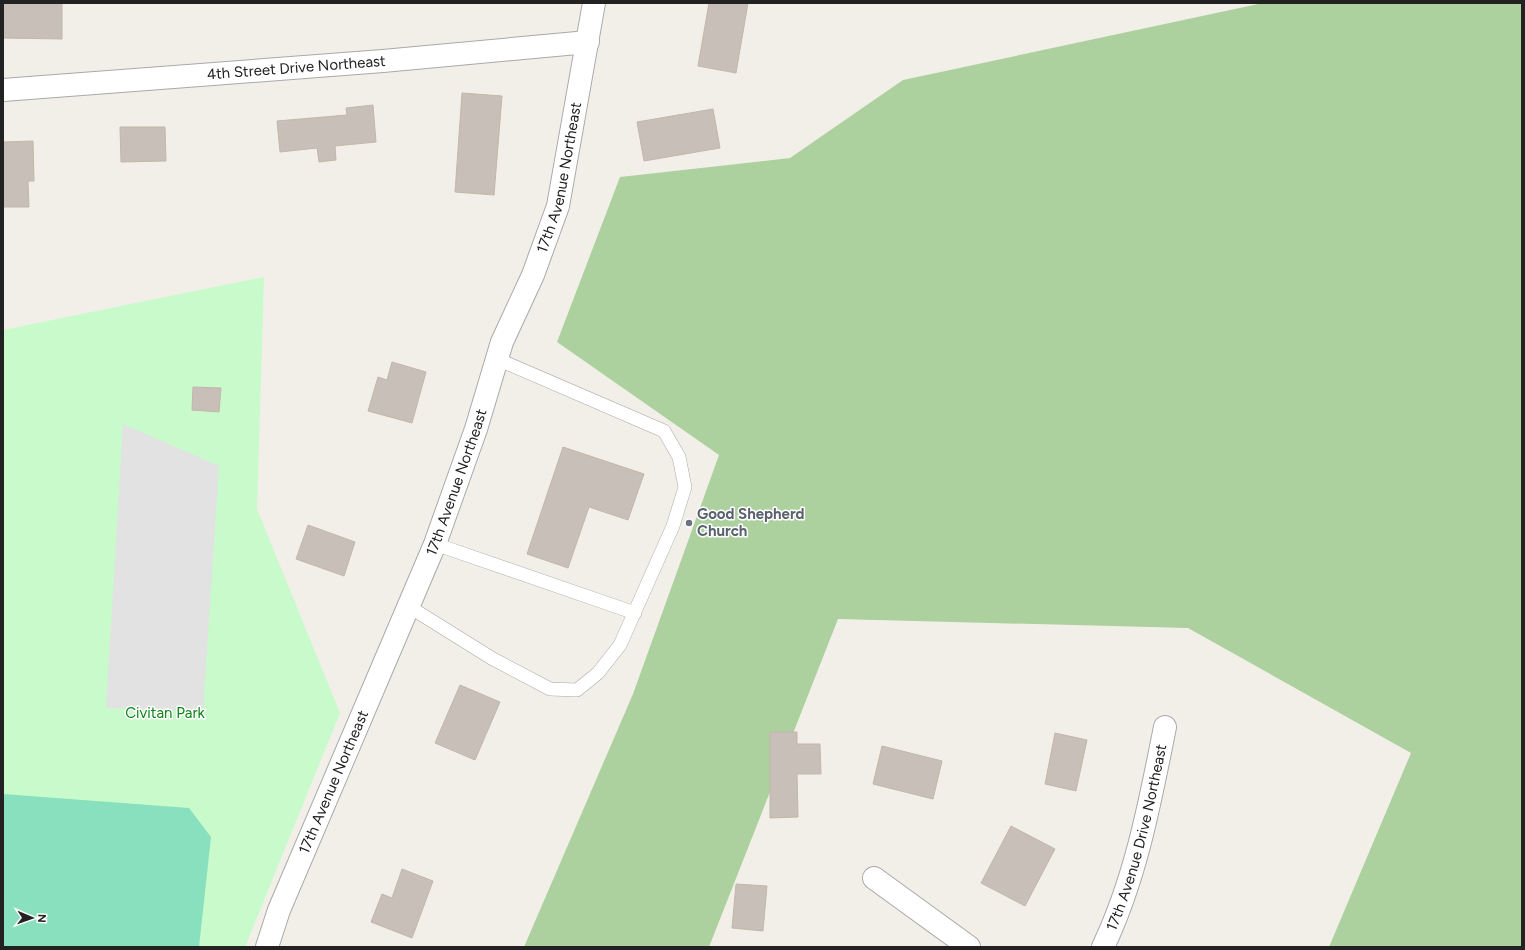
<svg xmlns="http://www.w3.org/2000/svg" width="1525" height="950" font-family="Figtree,sans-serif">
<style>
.forest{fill:#add19e}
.park{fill:#c8facc}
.pitch{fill:#88e0be}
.parking{fill:#e2e2e2}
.building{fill:#c7bfb8;stroke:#c4b6ab}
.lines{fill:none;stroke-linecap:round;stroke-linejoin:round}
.service-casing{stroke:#a9a9a9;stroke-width:14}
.minor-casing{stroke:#a9a9a9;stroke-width:24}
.service{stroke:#fff;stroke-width:13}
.minor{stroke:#fff;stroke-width:22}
.worship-dot{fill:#6b7280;stroke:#fff;stroke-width:1.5}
.labels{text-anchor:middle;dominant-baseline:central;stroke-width:3;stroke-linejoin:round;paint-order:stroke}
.street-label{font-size:15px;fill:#222;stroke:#fff}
.worship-label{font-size:15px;font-weight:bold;fill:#5b616d;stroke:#fff;text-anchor:start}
.park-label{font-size:15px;fill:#0c8416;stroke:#fff}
</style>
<rect width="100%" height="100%" fill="#f2efe9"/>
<path class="forest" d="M1263,3H1522V947H1329L1411,753L1188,628L838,619L709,947H524L633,694L719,455L557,342L620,177L790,158L903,80Z"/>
<path class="park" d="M264,277L257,509L340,713L245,947H3V330Z"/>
<path class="pitch" d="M3,794L189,808L211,837L199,947H3Z"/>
<path class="parking" d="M123,424L219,466L203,711L106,708Z"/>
<path class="building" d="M3,3H62V39L3,38Z
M709,3H748L736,73L698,66Z
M462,93L502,96L494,195L455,192Z
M373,105L376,142L335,146L336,160L319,162L317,148L280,152L277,121L347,115L346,108Z
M713,109L720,148L644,161L637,122Z
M120,127H165L166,161L121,162Z
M33,141L34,181H28L29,207H3V142Z
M392,362L426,372L412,423L368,411L378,377L387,380Z
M193,387L221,388L219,412L192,410Z
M563,447L644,474L628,520L589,507L568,568L527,554Z
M308,525L355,542L344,576L296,559Z
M460,685L500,702L475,760L435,743Z
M770,732H797V744H820L821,774H797L798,817L770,818Z
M1055,733L1087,740L1076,791L1045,784Z
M882,746L942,761L933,799L873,784Z
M1011,826L1055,849L1025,906L981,883Z
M402,869L433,881L412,938L371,922L382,894L392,898Z
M736,884L767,886L763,931L732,928Z"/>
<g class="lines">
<g class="service-casing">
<path id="service" d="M435,544L635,613
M408,606L493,659L550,689L577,690L598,673L620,645L673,526L685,487L679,457L664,431L497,359"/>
</g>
<g class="minor-casing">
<g id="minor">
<path id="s1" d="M3,90L383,61L588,42"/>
<path d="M874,878L969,947"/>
<path id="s2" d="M267,947L279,910L435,544L476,429L502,342L533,275L558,206L594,3"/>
<path id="s3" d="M1103,947C1136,878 1150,802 1165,727"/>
</g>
</g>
<use href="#service" class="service"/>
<use href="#minor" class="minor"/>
</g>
<circle class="worship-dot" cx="689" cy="523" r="4"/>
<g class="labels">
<g class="street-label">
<text stroke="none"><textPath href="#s1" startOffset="294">4th Street Drive Northeast</textPath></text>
<text stroke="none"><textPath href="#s2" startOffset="825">17th Avenue Northeast</textPath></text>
<text stroke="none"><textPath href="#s2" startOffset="502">17th Avenue Northeast</textPath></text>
<text stroke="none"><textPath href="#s2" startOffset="178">17th Avenue Northeast</textPath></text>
<text stroke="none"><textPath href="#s3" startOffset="115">17th Avenue Drive Northeast</textPath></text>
</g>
<g class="worship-label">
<text x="697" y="514">Good Shepherd<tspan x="697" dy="17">Church</tspan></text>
</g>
<g class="park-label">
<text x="165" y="713">Civitan Park</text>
</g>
</g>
<rect width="1525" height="950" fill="none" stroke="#222222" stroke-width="8"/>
<g transform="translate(32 918) rotate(92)" stroke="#ffffff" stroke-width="3" paint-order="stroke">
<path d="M0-3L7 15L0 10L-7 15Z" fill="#222222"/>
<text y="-6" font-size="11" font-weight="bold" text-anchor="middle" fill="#222222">N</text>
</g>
</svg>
